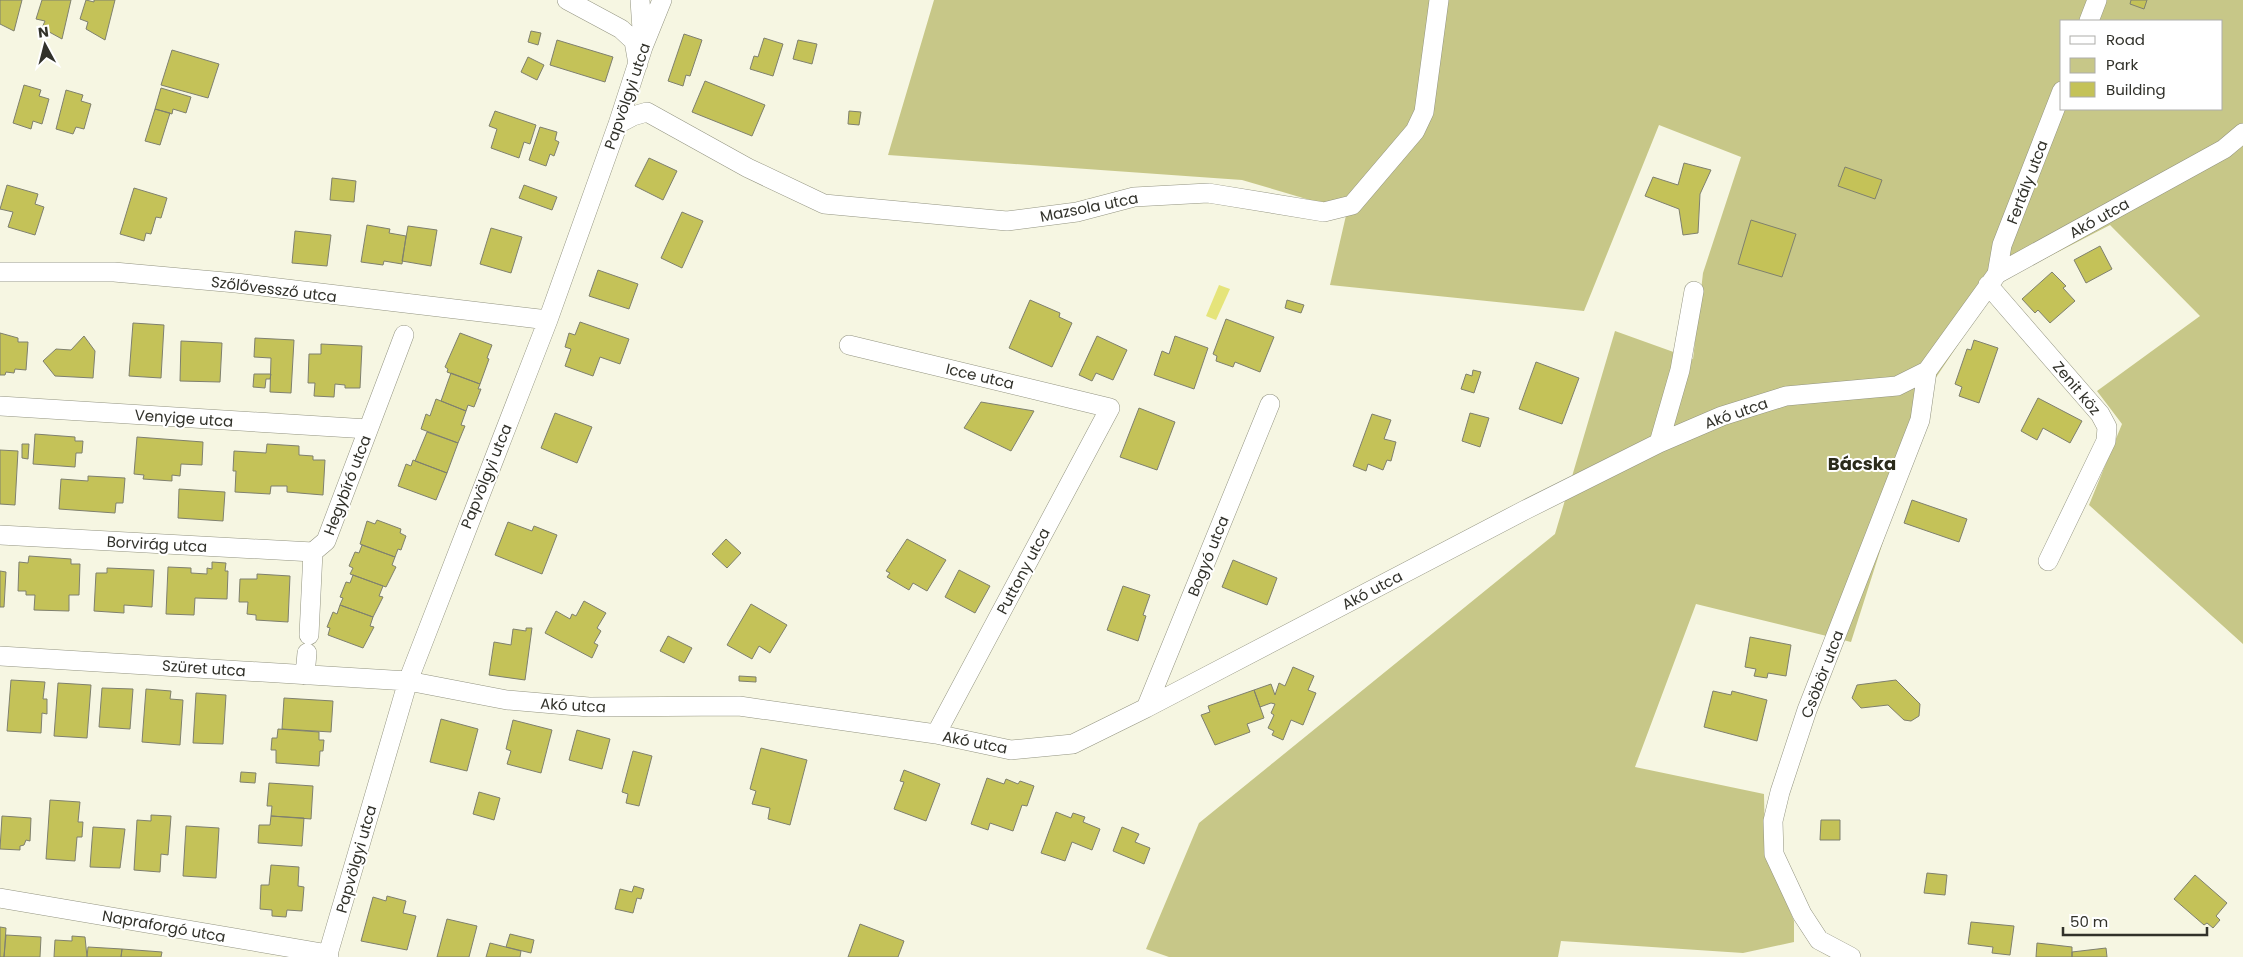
<svg xmlns="http://www.w3.org/2000/svg" width="2243" height="957" font-family="Poppins,sans-serif">
<style>
.green{fill:#c7c788;fill-rule:evenodd}
.water{fill:#e5e47a}
.building{fill:#c4c258;stroke:#7f806e}
.lines{fill:none;stroke-linecap:round;stroke-linejoin:round}
.minor-casing{stroke:#939481;stroke-width:20}
.minor{stroke:#fff;stroke-width:19}
.labels{text-anchor:middle;dominant-baseline:central;stroke-width:4;stroke-linejoin:round;paint-order:stroke}
.street-label{font-size:15px;fill:#31312a;stroke:#fff}
.quarter-label{font-size:18px;font-weight:bold;fill:#2b2b1b;stroke:#fff}
</style>
<rect width="100%" height="100%" fill="#f6f6e2"/>
<path class="green" d="M934,0H2243V644L2089,505L2122,424L2097,391L2200,316L2110,225L2000,282L1935,379L1851,642L1696,604L1635,767L1764,794L1765,849L1794,921V942L1743,953L1561,941L1558,957H1169L1146,949L1199,823L1555,534L1615,331L1693,359L1703,273L1741,157L1659,125L1584,311L1330,285L1347,211L1242,180L888,155ZM2062,21H2222V109H2062Z"/>
<path class="water" d="M1219,285L1230,289L1216,320L1206,316Z"/>
<path class="building" d="M0,0H22L14,31L0,24Z
M42,0H71L62,39L42,28L45,21L36,19Z
M86,0L94,2V0H115L105,40L86,29L88,22L80,19Z
M2131,0H2147L2144,9L2130,4Z
M531,31L541,33L538,45L528,42Z
M684,34L702,40L690,76L686,75L683,86L668,81Z
M764,38L783,44L773,76L750,69L754,56L758,57Z
M557,40L613,57L605,82L550,65Z
M798,40L817,44L812,64L793,59Z
M172,50L219,64L208,98L161,85Z
M528,57L544,65L537,80L521,72Z
M705,81L765,105L752,136L692,112Z
M24,85L41,90L39,96L49,99L42,124L33,121L31,129L13,123Z
M161,88L191,97L186,113L173,109L172,114L155,109Z
M66,90L83,95L81,101L91,104L84,129L76,127L73,134L56,129Z
M155,109L170,113L160,145L145,141Z
M495,111L536,125L530,144L524,142L519,158L491,148L497,129L489,126Z
M849,111L861,112L859,125L848,124Z
M540,127L557,132L555,140L559,142L554,156L550,154L546,166L529,160Z
M649,158L677,171L663,200L635,186Z
M1684,163L1711,170L1700,194L1698,233L1683,235L1679,209L1645,196L1653,177L1678,185Z
M1845,167L1882,180L1875,199L1838,186Z
M332,178L356,181L354,202L330,200Z
M7,185L38,194L35,204L44,207L35,235L8,227L13,212L0,209Z
M524,185L557,197L552,210L519,198Z
M134,188L167,198L161,218L156,217L151,234L146,233L144,241L120,234Z
M682,212L703,221L682,268L661,258Z
M1751,220L1796,234L1782,277L1738,264Z
M367,225L390,229L389,233L406,236L402,264L384,261L383,265L361,262Z
M408,226L437,230L431,266L402,261Z
M491,228L522,237L511,273L480,264Z
M295,231L331,235L327,266L292,263Z
M2100,246L2112,269L2086,283L2074,260Z
M598,270L638,284L629,309L589,296Z
M2052,272L2066,286L2063,288L2075,301L2050,323L2038,310L2035,313L2022,299Z
M1030,300L1060,313L1059,317L1072,323L1052,367L1009,348Z
M1287,300L1304,305L1301,313L1285,308Z
M1226,319L1274,337L1260,372L1235,362L1233,367L1216,361L1217,356L1213,354Z
M580,322L629,339L620,364L600,357L593,376L565,366L571,349L565,347L569,333L575,335Z
M133,323L164,325L161,378L129,376Z
M0,333L18,338V342H28L26,370L15,369L14,373L6,372L5,375H0Z
M460,333L492,345L487,358L489,359L480,384L447,372L448,369L445,367Z
M84,336L95,351L93,378L55,376L43,361L56,349L71,350Z
M1097,336L1127,350L1113,380L1096,373L1092,381L1079,375Z
M1175,336L1208,348L1194,389L1154,375L1162,351L1169,354Z
M255,338L294,340L291,393L270,392L271,358L254,357Z
M1974,340L1998,348L1979,403L1959,396L1962,387L1955,384L1967,349L1971,350Z
M181,341L222,343L220,382L180,381Z
M321,344L362,346L360,388H345V385L335,384L334,397L314,396L315,383H308L309,354H321Z
M1536,362L1579,378L1562,424L1519,409Z
M1473,370L1481,372L1474,393L1461,389L1466,374L1472,376Z
M451,373L480,384L478,389H481L474,407L468,405L466,411L441,401Z
M254,374H271L270,379H266L265,388L253,387Z
M2038,398L2082,421L2070,443L2043,428L2037,440L2021,431Z
M436,399L466,411L461,425L465,426L458,443L421,429L426,414L430,416Z
M981,402L1034,411L1011,451L964,428Z
M1139,408L1175,422L1157,470L1120,457Z
M555,413L592,427L577,463L541,448Z
M1470,413L1489,418L1480,447L1462,441Z
M1372,414L1391,420L1384,439L1396,442L1391,461L1387,460L1383,470L1368,464L1366,471L1353,466Z
M427,432L458,443L447,473L415,461Z
M35,434L75,437V441H83L82,453H76L75,467L33,464Z
M137,437L203,442L202,465L181,464L180,476L172,475V481L143,479L144,475L134,474Z
M22,444H29L28,459L22,458Z
M267,444L299,446V455L313,456V460H325L323,495L287,492V486H271L270,494L235,492L236,471H233L234,451L266,453Z
M0,450L18,451L15,505L0,504Z
M413,460L447,473L436,500L398,486L406,464L411,466Z
M88,476L125,478L123,503H116L115,513L59,509L61,479L88,481Z
M179,489L225,492L223,521L178,518Z
M1912,500L1967,519L1959,542L1904,523Z
M377,520L401,529L400,533L406,536L401,550L398,549L395,557L360,544L367,521L375,524Z
M508,522L532,531L534,526L557,535L542,574L495,555Z
M726,539L741,553L727,568L712,554Z
M907,539L946,560L927,591L913,583L909,590L887,577L890,573L886,571Z
M362,545L395,557L392,565L396,567L386,587L350,574L353,568L349,566L355,552L359,553Z
M29,556L71,559V564H80L79,595H69V611L34,610L35,595H26V591H18L19,562L28,563Z
M1233,560L1277,578L1267,605L1222,587Z
M212,562L226,563L225,571H228L227,599L195,598L194,615L166,614L168,567L191,568V573L207,574V568L212,569Z
M107,568L154,570L152,607L124,605V613L94,611L96,573H107Z
M959,570L990,586L975,613L945,597Z
M0,571L6,572L4,607H0Z
M257,574L290,576L288,622L256,620V615L247,614L248,602H239L240,579H257Z
M353,575L383,586L379,596L383,597L373,617L340,605L343,598L340,597L346,582L350,583Z
M1123,586L1150,595L1143,615L1146,616L1138,641L1107,630Z
M584,601L606,613L597,628L601,631L594,643L598,645L592,658L545,633L556,611L570,619L572,614L576,616Z
M751,604L787,625L770,653L759,646L752,659L727,645Z
M340,605L373,617L370,626L374,627L363,648L328,635L330,628L327,627L333,612L337,614Z
M526,628H532L525,680L489,675L494,642L511,645L513,629L526,631Z
M668,636L692,648L684,663L660,651Z
M1750,637L1791,645L1786,676L1768,673L1767,678L1754,676L1756,669L1745,667Z
M1293,667L1314,676L1308,690L1316,693L1303,725L1291,720L1283,740L1272,735L1274,731L1268,728L1274,715L1271,713L1275,704L1271,703L1260,707L1254,690L1271,684L1275,695L1279,683L1285,686Z
M739,676L756,677V682L739,681Z
M11,680L45,682L43,699H47V714L42,713L41,733L7,731Z
M1896,680L1920,704L1919,716L1911,721L1904,720L1888,705L1861,708L1852,698L1857,685Z
M58,683L91,685L87,738L54,736Z
M102,688L133,689L130,729L99,727Z
M146,689L171,691L170,699L183,700L180,745L142,742Z
M1254,690L1264,718L1247,724L1250,732L1215,745L1201,715L1210,712L1208,706Z
M1713,691L1731,695L1732,691L1767,700L1757,741L1704,727Z
M196,693L226,695L223,744L193,743Z
M284,698L333,701L331,732L282,729Z
M441,719L478,729L467,771L430,762Z
M513,720L552,730L541,773L507,764L511,751L506,749Z
M278,729L319,732V740H324L323,751H320L319,766L276,763V750H271L272,738H277Z
M577,730L610,739L602,769L569,760Z
M761,748L807,760L790,825L768,819L770,808L752,804L756,791L750,789Z
M633,751L652,756L639,806L626,803L628,794L622,792Z
M904,770L940,784L926,821L894,809L904,782L900,781Z
M241,772L256,773L255,783L240,782Z
M987,778L1004,784L1006,779L1018,784L1020,781L1034,786L1027,806L1022,805L1013,831L990,823L988,830L971,824Z
M269,783L313,786L311,819L271,816L272,806H267Z
M479,792L500,798L494,820L473,814Z
M50,800L80,802L78,822H83L82,837H77L75,861L46,859Z
M1056,812L1071,818L1073,813L1085,817L1083,822L1100,829L1092,850L1072,842L1065,861L1041,853Z
M151,815L171,816L168,855L161,854L160,872L134,870L137,820L151,821Z
M2,816L31,818L30,841L26,840L24,845L20,846V850L0,849Z
M271,816L304,818L302,846L258,843L259,825H270Z
M1821,820H1840V840H1820Z
M186,826L219,828L216,878L183,876Z
M93,827L125,829L120,868L90,867Z
M1122,827L1139,834L1135,842L1150,848L1144,864L1113,851Z
M271,865L299,867L298,886L304,887L302,911L287,910L286,917L272,916V910L260,909L261,885H269Z
M1927,873L1947,875L1945,895L1924,893Z
M2195,875L2227,903L2216,916L2220,920L2213,928L2207,923L2204,925L2174,899Z
M634,886L644,889L641,899L637,898L633,913L615,909L620,889L632,892Z
M387,896L406,901L403,913L416,916L407,950L361,941L373,897L386,901Z
M447,919L477,926L469,957H437Z
M1971,922L2014,926L2010,955L1992,953L1993,947L1968,944Z
M860,924L904,941L898,957H848Z
M0,927L6,928L4,957H0Z
M510,934L534,940L531,953L506,947Z
M6,935L41,937L40,957H4Z
M72,936L85,937L87,957H54L55,940L72,941Z
M490,943L521,951L520,957H486Z
M2037,943L2072,947V957H2036Z
M88,947L122,949L121,957H87Z
M2106,948L2107,957H2072V952Z
M122,949L162,952L161,957H121Z"/>
<g class="lines">
<g class="minor-casing">
<path id="minor" d="M567,0L621,29L634,41L638,64
M640,0L643,44
M2089,21L2097,0
M618,124L633,116L647,112L748,168L824,204L1007,221L1077,212L1134,197L1208,193L1324,212L1352,205L1415,131L1424,112L1439,0
M0,272H114L236,283L548,320
M1997,274L2002,245L2062,91
M1988,285L2100,414L2107,427L2106,441L2048,561
M849,345L1110,408L936,734
M0,406L368,429
M1659,443L1680,370L1694,291
M0,535L313,552
M309,635L313,552L326,541L404,335
M0,656L408,681L507,700L589,707L739,706L936,734L1011,750L1073,744L1146,708L1525,510L1659,443L1722,416L1786,396L1897,386L1927,371L1997,274L2224,149L2243,133
M305,675L307,653
M1146,708L1270,404
M0,898L328,954
M329,957L328,954L408,681L548,320L618,124L643,47L662,0
M1851,957L1819,940L1802,914L1774,854L1773,821L1780,792L1807,710L1920,420L1927,371"/>
</g>
<use href="#minor" class="minor"/>
</g>
<g class="labels">
<g class="street-label">
<text transform="translate(627 96) rotate(-71)">Papvölgyi utca</text>
<text transform="translate(2027 182) rotate(-69)">Fertály utca</text>
<text transform="translate(1089 207) rotate(-11)">Mazsola utca</text>
<text transform="translate(2099 218) rotate(-29)">Akó utca</text>
<text transform="translate(274 289) rotate(7)">Szőlővessző utca</text>
<text transform="translate(980 376) rotate(13)">Icce utca</text>
<text transform="translate(2077 388) rotate(50)">Zenit köz</text>
<text transform="translate(1736 413) rotate(-19)">Akó utca</text>
<text transform="translate(184 418) rotate(4)">Venyige utca</text>
<text transform="translate(486 476) rotate(-68)">Papvölgyi utca</text>
<text transform="translate(347 485) rotate(-69)">Hegybíró utca</text>
<text transform="translate(157 544) rotate(3)">Borvirág utca</text>
<text transform="translate(1208 556) rotate(-68)">Bogyó utca</text>
<text transform="translate(1023 571) rotate(-62)">Puttony utca</text>
<text transform="translate(1372 590) rotate(-28)">Akó utca</text>
<text transform="translate(204 668) rotate(4)">Szüret utca</text>
<text transform="translate(1822 674) rotate(-69)">Csöbör utca</text>
<text transform="translate(573 705) rotate(3)">Akó utca</text>
<text transform="translate(975 742) rotate(11)">Akó utca</text>
<text transform="translate(356 859) rotate(-74)">Papvölgyi utca</text>
<text transform="translate(164 926) rotate(10)">Napraforgó utca</text>
</g>
<g class="quarter-label">
<text x="1862" y="463">Bácska</text>
</g>
</g>
<rect x="2060" y="20" width="162" height="90" fill="#ffffff" stroke="#adadaa"/>
<rect x="2070" y="36" width="25" height="8" fill="#ffffff" stroke="#adadaa"/>
<text x="2106" y="45" font-size="15" fill="#31312a">Road</text>
<rect x="2070" y="58" width="25" height="15" fill="#c7c788" stroke="#adadaa"/>
<text x="2106" y="70" font-size="15" fill="#31312a">Park</text>
<rect x="2070" y="82" width="25" height="15" fill="#c4c258" stroke="#adadaa"/>
<text x="2106" y="95" font-size="15" fill="#31312a">Building</text>
<g transform="translate(45 45) rotate(353)" stroke="#ffffff" stroke-width="4" paint-order="stroke">
<path d="M0-4L9 19L0 12L-9 19Z" fill="#31312a"/>
<text y="-8" font-size="14" font-weight="bold" text-anchor="middle" fill="#31312a">N</text>
</g>
<path d="M2063 927v8h144v-8" fill="none" stroke="#31312a" stroke-width="2.5"/>
<text x="2070" y="927" font-size="15" fill="#31312a" stroke="#ffffff" stroke-width="4" paint-order="stroke">50 m</text>
</svg>
